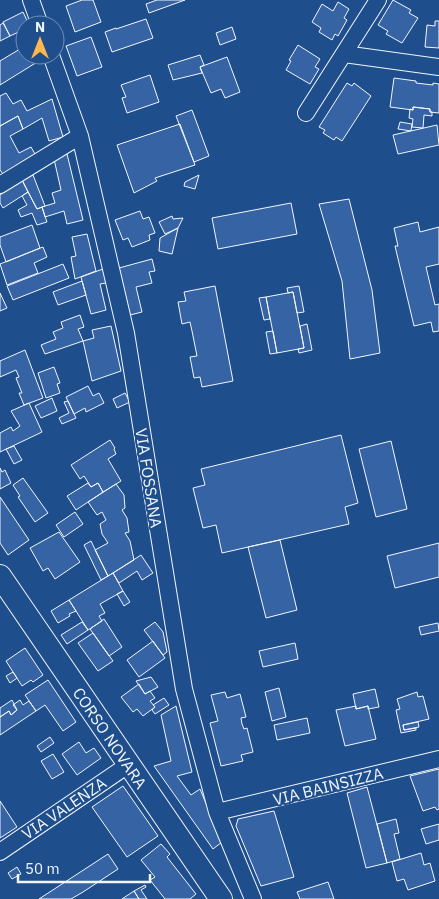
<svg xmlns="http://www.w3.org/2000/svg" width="439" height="899" font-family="'IBM Plex Sans',sans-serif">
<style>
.building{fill:#3563a3;stroke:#f2f6ff}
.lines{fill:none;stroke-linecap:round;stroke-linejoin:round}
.minor-casing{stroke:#f2f6ff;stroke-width:18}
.secondary-casing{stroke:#f2f6ff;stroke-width:24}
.minor{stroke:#1f4e8c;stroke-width:16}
.secondary{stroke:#1f4e8c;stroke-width:22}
.labels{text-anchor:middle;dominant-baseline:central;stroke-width:4;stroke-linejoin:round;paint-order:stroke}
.street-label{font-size:16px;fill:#f2f6ff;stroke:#1f4e8c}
</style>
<rect width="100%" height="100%" fill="#1f4e8c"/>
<path class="building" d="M82,0H93L101,22L75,32L66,6Z
M157,0H185L149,13L146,4Z
M393,0L411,10L409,13L418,18L402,43L386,34L388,31L378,25Z
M338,2L349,9L344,18L347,20L338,36L335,34L332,40L319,32L321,28L312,22L322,4L333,11Z
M23,12L29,25H25V29L10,36L3,22Z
M146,19L153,38L112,52L105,32L116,28V29Z
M435,21H439V48L425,47L427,25L435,26Z
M3,23L10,36L0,41V25Z
M232,27L236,39L220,45L216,33Z
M91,37L102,67L77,76L66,46Z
M298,45L320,59L315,67L319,69L310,84L286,70L291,61L289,60Z
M25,46V55H40L42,59L0,85V61Z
M200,55L204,65L200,67L202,73L173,80L168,65Z
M227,57L240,92L225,98L221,89L211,93L200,67Z
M150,75L159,102L127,113L122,98L126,97L121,85Z
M394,78L416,81V83L433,85V83L439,84V113L430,112V109L413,107V110L390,107Z
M347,83L352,86L354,83L371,96L342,141L336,137L334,140L323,133L325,130L319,127Z
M6,93L13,104L21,100L27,111L52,99L63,137L49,141L42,118L23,129L18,116L0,126V96Z
M413,107L430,109V112H432V116L424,115L423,128L412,127L413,119L409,118L410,109L413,110Z
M192,110L209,156L194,162L176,116Z
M18,116L23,129L10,136L19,153L31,147L35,154L3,174L0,170V126Z
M400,122L412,124L411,131L398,129Z
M180,124L195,165L155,178L157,181L134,193L117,145Z
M437,125L439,145L398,154L393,135Z
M67,154L83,220L67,224L64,211L45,217L42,207L55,203L52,193L61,190L54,159Z
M33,175L45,206L37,209L22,180Z
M199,175L195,189L184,186L185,182Z
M22,180L28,192L3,208L0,203V195Z
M28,192L37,209L42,207L47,222L37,225L32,213L21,217L18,210L27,205L22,196Z
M349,199L372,290L380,353L350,359L342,281L319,204Z
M291,203L297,234L218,249L212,218Z
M140,211L143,219L149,217L155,233L149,235L150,240L132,247L128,238L123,240L115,220Z
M172,216L173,219L183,218L178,228L165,234L159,222Z
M418,222L420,232L439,227V264L426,267L435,305L439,304V331L433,332L431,322L414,326L395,246H398L394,228Z
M32,225L40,248L6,262L0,245V237Z
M178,228L172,254L159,251L160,238Z
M87,234L96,271L75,279L71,257L76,256L72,237Z
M43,247L47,257L34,263L38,273L7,285L0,264Z
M152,259L155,271L149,272L152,283L136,287L142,312L130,315L119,268Z
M63,264L69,278L13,300L7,286Z
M103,269L106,283L100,284L106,310L91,314L81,277Z
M82,281L86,295L58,305L53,292Z
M215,286L233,381L202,387L200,377L194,378L190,357L197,356L192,331L190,322L182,324L178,302L186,301L184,292Z
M299,286L304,312L297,313L293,292L288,293L287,288Z
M293,292L304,348L277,353L266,297Z
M0,293L7,308L0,311Z
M266,297L270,319L264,320L259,298Z
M80,315L84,327L78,329L83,341L45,354L41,345L56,339L53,332L63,328L61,322Z
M307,324L312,350L299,353L298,349L304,348L300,326Z
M111,326L121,371L92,381L83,341L94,338L92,330Z
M273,331L277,353L270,354L266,332Z
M25,350L43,398L24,405L19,393H22L16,378L19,377L16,370L0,377V361Z
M54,367L60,383L57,384L60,393L46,398L38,373Z
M88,386L93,396L99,393L104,403L86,412L85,408L74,414L66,397Z
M125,393L130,402L117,408L113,399Z
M52,398L57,411L41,418L35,406Z
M68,401L76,418L62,424L59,418L69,413L64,402Z
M29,403L42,432L0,452V433L11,427L13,431L20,426L11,411Z
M341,435L358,503L345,507L349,524L222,553L216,525L203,528L193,488L205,485L201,469Z
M110,440L115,448L114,449L116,454L108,459L121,481L103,492L98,483L91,487L84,476L80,479L71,465Z
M391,441L407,509L376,517L359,449Z
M14,446L22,460L14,464L6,449Z
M0,468L2,472L5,470L11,483L0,489Z
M23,478L48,513L35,522L18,497L20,496L13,485Z
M88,483L91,487L98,483L103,492L76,510L67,496Z
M116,484L124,495L125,508L122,510L127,518L129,532L125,533L130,541L134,560L108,576L95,550L108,543L102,534L100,524L106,520L102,512L97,515L88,502Z
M0,497L29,540L8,555L0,543Z
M75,512L83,524L64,537L56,525Z
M59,532L80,562L55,579L48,568L43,571L30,548Z
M280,540L297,610L266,618L248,547Z
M91,541L108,576L101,580L84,545Z
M439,543V577L395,588L387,556Z
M141,555L153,573L142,580L137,571L119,583L113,573Z
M113,573L123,591L100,604L105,613L99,616L102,621L88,630L69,600Z
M123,591L130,602L124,606L117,594Z
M69,600L76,611L69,614L70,616L58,623L51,611Z
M104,619L122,647L109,656L90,629Z
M82,622L88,630L67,644L61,635Z
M155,622L163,632L167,652L163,655L144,630Z
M438,623L439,631L421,635L419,627Z
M93,633L113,661L98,671L78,643Z
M153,641L165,658L139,677L127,660Z
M295,643L298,659L263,667L259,651Z
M25,648L43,675L33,682L31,680L22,686L6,661Z
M13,672L17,678L10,683L6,676Z
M151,677L158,687L145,694L136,681Z
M48,680L76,722L63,731L45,705L36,711L25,695Z
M139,684L145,694L150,691L155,698L150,701L155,707L143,716L137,709L133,712L121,697Z
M279,688L286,717L272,721L265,692Z
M375,689L379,707L368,709V706L356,709L353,694Z
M225,692L227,698L240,694L246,717L241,718L242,724L244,729L247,728L253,752L241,755L243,761L221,766L210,723L218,721L211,695Z
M417,692L418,697L423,696L429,719L403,725L404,730L416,728V730L401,733L396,710L400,709L397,699Z
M164,698L169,705L155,714L152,710L155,707L153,705Z
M12,700L17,710L11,715L9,711L0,717V708Z
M20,700L23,705L29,701L36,711L0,735V717L9,711L11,715L17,710L13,705Z
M176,706L192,772L177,776L191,795L200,789L222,842L213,849L154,766L171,761L161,715Z
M356,706V709L368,706L376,739L345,746L336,710Z
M307,718L310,733L277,740L274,725Z
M418,722L419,727L404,730L403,725Z
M50,737L54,743L41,752L37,746Z
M79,742L86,753L94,748L101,758L77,775L62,754Z
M53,754L64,772L52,779L41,761Z
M439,769V809L437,810L435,807L423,811L410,776Z
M123,786L158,836L127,857L92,807Z
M367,787L387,863L366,868L347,793Z
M0,801L17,827L0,838Z
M274,811L294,877L261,886L236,826L238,819Z
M396,819L399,833L394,834L400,859L387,863L377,824Z
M439,824V840L426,844L421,829Z
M161,844L170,854L167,857L196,894L190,899H165L150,880L155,877L141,860Z
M421,853L424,865L430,863L435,881L408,890L404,879L397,881L392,862Z
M108,854L118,869L83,892L71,899H39Z
M17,867L21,874L12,879L8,873Z
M328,882L334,899H300L297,892Z
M145,885L146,887L141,890L147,899H139L134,891Z
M134,891L139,899H122Z"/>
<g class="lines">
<g class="minor-casing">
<path id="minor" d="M31,0L40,25
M344,54L439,67
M51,55L80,136L126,333L184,689L217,812L253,899
M306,113L378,0
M0,185L80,136
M217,812L439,759
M0,852L128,765"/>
</g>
<g class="secondary-casing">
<path id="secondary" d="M0,576L221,899"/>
</g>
<use href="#minor" class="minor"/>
<use href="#secondary" class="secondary"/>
</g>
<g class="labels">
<g class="street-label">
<text transform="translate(149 478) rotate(81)">VIA FOSSANA</text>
<text transform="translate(110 738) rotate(56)">CORSO NOVARA</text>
<text transform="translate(328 786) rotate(-14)">VIA BAINSIZZA</text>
<text transform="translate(64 808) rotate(-34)">VIA VALENZA</text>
</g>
</g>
<g transform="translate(40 40)"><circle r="24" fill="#1f4e8c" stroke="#7391ba"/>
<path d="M0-4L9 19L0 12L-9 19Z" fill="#ffb74d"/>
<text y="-8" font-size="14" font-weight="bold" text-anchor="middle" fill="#f2f6ff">N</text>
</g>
<path d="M18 874v8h132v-8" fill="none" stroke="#f2f6ff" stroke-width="2.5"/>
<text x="25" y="874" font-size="15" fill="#f2f6ff" stroke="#1f4e8c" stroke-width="4" paint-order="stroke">50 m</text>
</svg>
